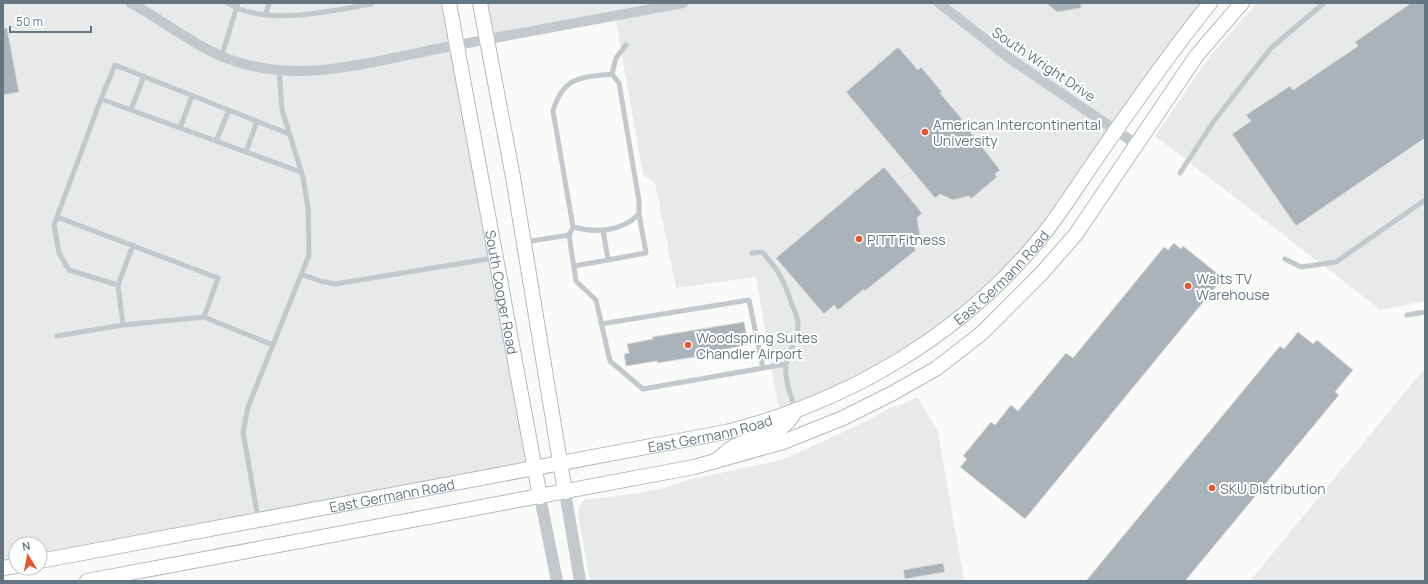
<svg xmlns="http://www.w3.org/2000/svg" width="1428" height="584" font-family="Manrope,sans-serif">
<style>
.built{fill:#e8e9e9}
.building{fill:#aab3b9;stroke:#dcdcda}
.lines{fill:none;stroke-linecap:round;stroke-linejoin:round}
.secondary-casing{stroke:#b3babf;stroke-width:16}
.service{stroke:#c3c8cc;stroke-width:5}
.minor{stroke:#c3c8cc;stroke-width:10}
.tertiary{stroke:#c3c8cc;stroke-width:12}
.secondary{stroke:#fff;stroke-width:14}
.poi-dot{fill:#e4572e;stroke:#fff;stroke-width:1.5}
.labels{text-anchor:middle;dominant-baseline:central;stroke-width:4;stroke-linejoin:round;paint-order:stroke}
.street-label{font-size:14px;fill:#657683;stroke:#fff}
.poi-label{font-size:14px;fill:#657683;stroke:#fff;text-anchor:start}
</style>
<rect width="100%" height="100%" fill="#fafaf8"/>
<path class="built" d="M3,3H448L535,468L40,561V544H16V565L3,568Z
M480,3H1210L1046,231L933,339L780,416L756,277L676,288L655,183L643,175L615,16L487,39Z
M1257,3H1425V301L1381,310L1155,136L1210,56Z
M1425,368V581H1250Z
M917,397L938,431L964,581H590L578,514L579,507L584,500L639,493L672,486L687,480L782,460L867,421L894,406L901,405Z"/>
<path class="building" d="M1046,3H1081V8L1057,12Z
M1411,3H1425V138L1296,226L1232,134L1251,121L1246,115L1290,86L1293,90L1358,46L1355,42Z
M3,28H7L19,92L3,95Z
M898,47L918,70L921,67L942,92L940,93L962,119L961,120L1000,170L995,174L997,177L971,199L969,196L953,200L940,194L935,198L846,92Z
M884,167L922,213L917,218L920,236L914,247L916,250L865,291L864,289L838,310L834,305L824,314L776,258Z
M1174,243L1181,249L1183,246L1223,278L1025,519L960,467L967,459L963,456L991,422L995,425L1011,405L1018,411L1066,353L1073,358L1164,247L1168,250Z
M744,322L748,342L747,345L712,352L713,354L658,363L657,361L626,366L624,354L629,353L627,344L653,339L652,337Z
M1298,332L1313,344L1317,340L1353,370L1335,392L1339,395L1185,581H1086L1280,346L1284,349Z
M943,563L945,572L905,579L903,570Z"/>
<g class="lines">
<g class="secondary-casing">
<g id="secondary">
<path id="s1" d="M449,3L540,497"/>
<path d="M480,3L513,177L565,492"/>
<path d="M718,459C723,455 728,450 733,447C759,433 779,441 796,410"/>
<path id="s2" d="M40,561L726,432C851,401 966,332 1046,231C1063,209 1078,185 1094,162C1131,108 1169,54 1210,3"/>
<path d="M3,568L16,566"/>
<path d="M87,581L694,467L783,442L843,418L893,393L937,368L982,333L1042,273L1076,234L1197,55L1242,3"/>
</g>
</g>
<path class="service" d="M228,3C265,27 330,11 371,4L370,3
M266,14L269,3
M222,55L238,3
M101,99L54,225L59,253L69,270L118,285L123,325L204,317L273,345
M131,110L144,76
M180,128L192,96
M289,134L115,65L101,99L301,172
M216,141L229,110
M246,152L257,121
M1180,173L1214,121L1271,48L1324,3
M57,217L218,278L204,317
M573,227C595,233 622,232 639,214V201L619,83L612,74
M569,235L573,227L553,111C563,77 580,77 612,74L616,58L626,45
M525,242L569,235L576,281L596,300L610,361L643,389L786,364
M752,253L762,252C780,271 784,281 792,305C795,311 798,320 798,326C798,340 788,351 786,364C784,379 791,396 795,409
M1285,259L1301,267L1336,262L1425,200
M608,260L646,253L639,214
M574,266L608,260L603,230
M301,274L320,281L335,284L494,258
M118,285L133,245
M1407,315L1425,312
M601,324L749,300L763,368
M57,336L123,325
M258,518L243,432L248,407L309,255L308,208L303,177L282,110L279,70"/>
<path class="minor" d="M131,3C164,21 198,49 234,61C308,86 383,58 457,45C532,31 607,17 683,3
M939,3L1009,58L1136,144"/>
<path class="tertiary" d="M565,492L580,581
M540,497L557,581"/>
<use href="#secondary" class="secondary"/>
</g>
<g class="poi-dot">
<circle cx="925" cy="132" r="4"/>
<circle cx="859" cy="239" r="4"/>
<circle cx="1188" cy="286" r="4"/>
<circle cx="688" cy="345" r="4"/>
<circle cx="1212" cy="488" r="4"/>
</g>
<g class="labels">
<g class="street-label">
<text transform="translate(1044 64) rotate(34)">South Wright Drive</text>
<text stroke="none"><textPath href="#s2" startOffset="1018">East Germann Road</textPath></text>
<text stroke="none"><textPath href="#s1" startOffset="294">South Cooper Road</textPath></text>
<text stroke="none"><textPath href="#s2" startOffset="682">East Germann Road</textPath></text>
<text stroke="none"><textPath href="#s2" startOffset="358">East Germann Road</textPath></text>
</g>
<g class="poi-label">
<text x="933" y="124">American Intercontinental<tspan x="933" dy="16">University</tspan></text>
<text x="867" y="239">PITT Fitness</text>
<text x="1196" y="278">Walts TV<tspan x="1196" dy="16">Warehouse</tspan></text>
<text x="696" y="337">Woodspring Suites<tspan x="696" dy="16">Chandler Airport</tspan></text>
<text x="1220" y="488">SKU Distribution</text>
</g>
</g>
<rect width="1428" height="584" fill="none" stroke="#657683" stroke-width="8"/>
<g transform="translate(28 556) rotate(350)"><circle r="19" fill="#ffffff" stroke="#c1c8cd"/>
<path d="M0-3L7 15L0 10L-7 15Z" fill="#e4572e"/>
<text y="-6" font-size="11" font-weight="bold" text-anchor="middle" fill="#657683">N</text>
</g>
<path d="M10 26v6h81v-6" fill="none" stroke="#657683" stroke-width="2"/>
<text x="16" y="26" font-size="12" fill="#657683" stroke="#ffffff" stroke-width="3" paint-order="stroke">50 m</text>
</svg>
